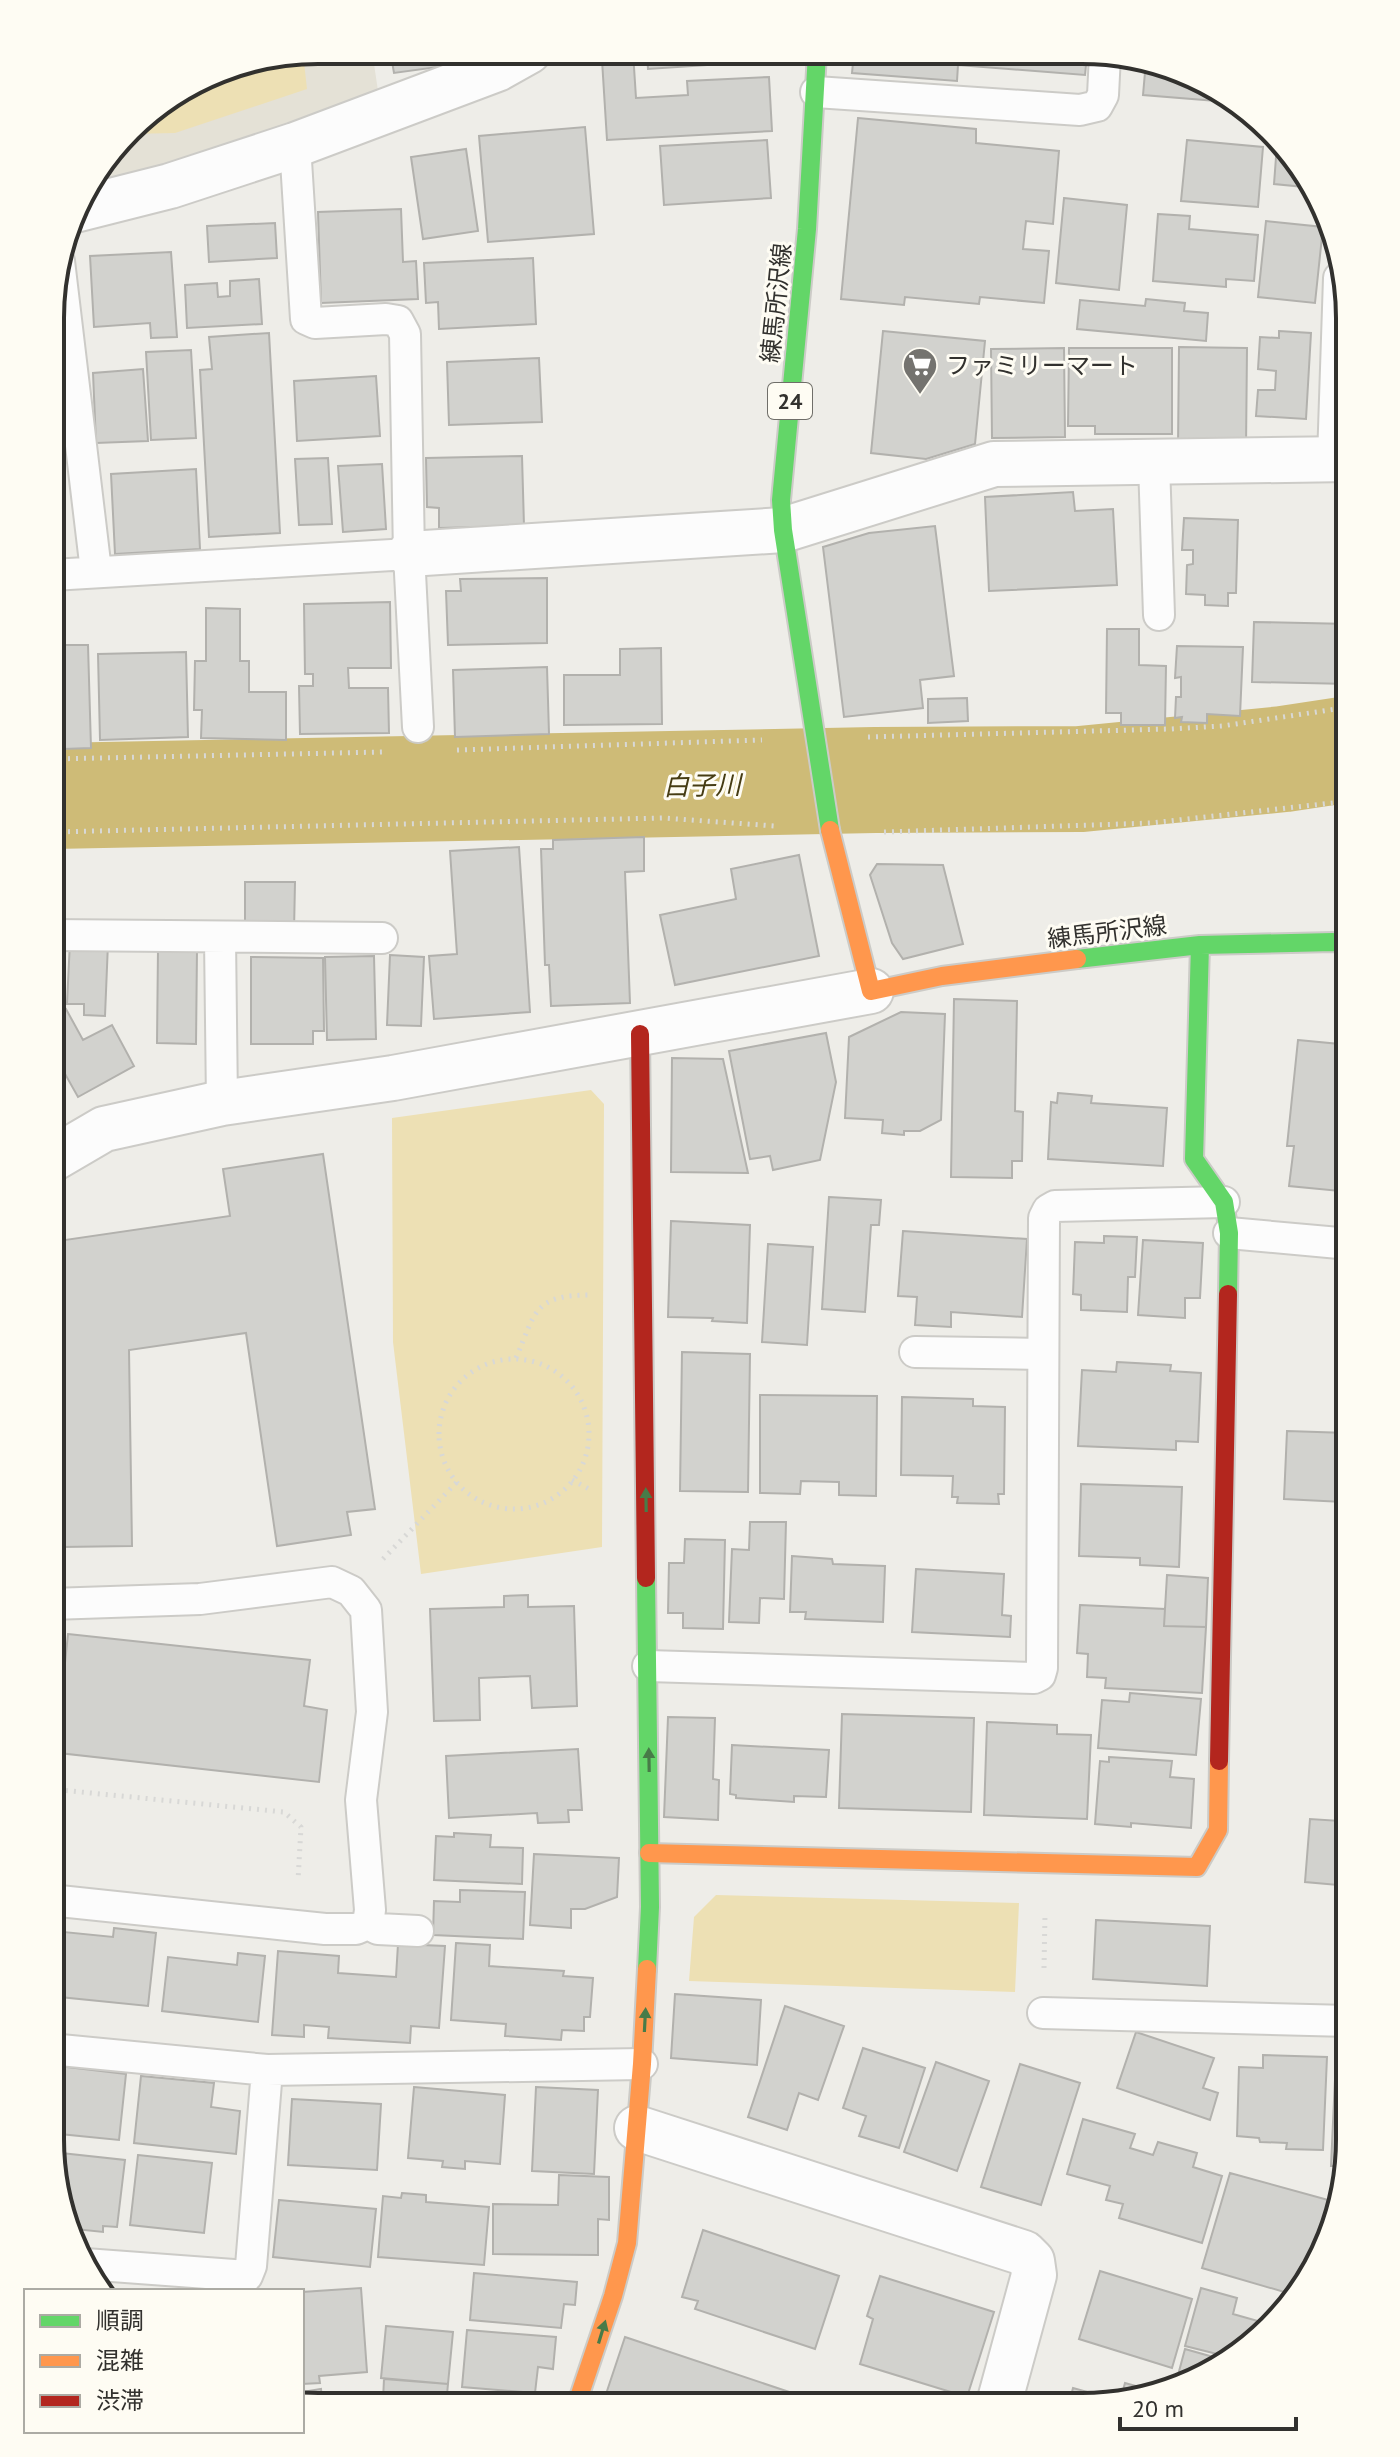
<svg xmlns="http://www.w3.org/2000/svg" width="1400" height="2457" font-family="'PT Sans','Noto Sans JP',sans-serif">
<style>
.built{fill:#e4e1d6}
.green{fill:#ede0b4}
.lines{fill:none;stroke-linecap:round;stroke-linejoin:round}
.river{stroke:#cebb77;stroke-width:106}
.building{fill:#d2d2ce;stroke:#b2b1ad;stroke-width:2}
.lane-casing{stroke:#cccbc7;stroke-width:34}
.street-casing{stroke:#cccbc7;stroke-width:48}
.fast-casing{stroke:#cccbc7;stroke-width:22}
.slow-casing{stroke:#cccbc7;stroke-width:22}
.jam-casing{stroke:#cccbc7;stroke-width:22}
.path{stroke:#d8d8d6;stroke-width:5;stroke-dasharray:2 6;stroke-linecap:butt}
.lane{stroke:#fcfcfc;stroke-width:30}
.street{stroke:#fcfcfc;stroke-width:44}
.fast{stroke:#63d668;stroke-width:18}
.slow{stroke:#ff974d;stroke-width:18}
.jam{stroke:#b3261e;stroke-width:18}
.oneway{fill:#487b48}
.labels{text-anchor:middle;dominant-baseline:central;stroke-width:6;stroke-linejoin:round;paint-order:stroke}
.shield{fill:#fefcf3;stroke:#6f6e69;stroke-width:2}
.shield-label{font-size:22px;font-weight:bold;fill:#32312e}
.street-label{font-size:24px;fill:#32312e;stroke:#fefcf3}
.poi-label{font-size:24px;fill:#32312e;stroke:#fefcf3;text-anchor:start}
.water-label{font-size:26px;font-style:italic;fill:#463c13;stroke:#fefcf3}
.rim{fill:none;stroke:#32312e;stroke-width:4}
</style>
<rect width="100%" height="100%" fill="#eeede8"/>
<path class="built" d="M318,50H372L379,98L81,195L141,117L216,70Z"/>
<path class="green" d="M303,53L307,89L175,133L128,134L141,117L216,70Z
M591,1090L604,1104L602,1547L421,1574L393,1342L392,1118Z
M716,1895L1019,1903L1015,1992L689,1981L694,1917Z"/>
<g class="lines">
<path class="river" d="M52,796L875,780L1081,779L1284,759L1350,749"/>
</g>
<path class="building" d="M390,50L435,51L438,67L394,73Z
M607,52H633L636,98L688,95L687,81L769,77L772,131L607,140L602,60H608Z
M647,52L780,53L781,60L648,69Z
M854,53L1087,55L1085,75L958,65L957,81L852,73Z
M1146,61L1229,102L1143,95Z
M858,118L976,129V143L1059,151L1053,224L1026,221L1023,249L1049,251L1044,303L980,297L979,304L905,297L904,305L841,299Z
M585,127L594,234L488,242L479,136Z
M767,140L771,198L664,205L660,146Z
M1187,140L1263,147L1258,207L1181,201Z
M1277,144L1305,187L1274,184Z
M466,149L478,231L423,239L411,157Z
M1064,198L1127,205L1119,290L1056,283Z
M401,209L403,262L416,261L418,299L321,303L318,212Z
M1158,214L1190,216L1189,229L1258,235L1254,281L1226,279V287L1153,281Z
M1266,221L1323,227L1315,303L1258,297Z
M275,223L277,258L209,262L207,226Z
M171,252L177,337L151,338L150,323L94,327L90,256Z
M533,258L536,324L439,329L438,302L426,303L424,263Z
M259,279L262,324L187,328L185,285L217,283L218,297L230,296V281Z
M1146,299L1185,303L1184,311L1208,313L1206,341L1077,329L1080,300L1145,306Z
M883,331L985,341L975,444L926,459L871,453Z
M1279,331L1311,333L1306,419L1256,416L1258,390H1275L1276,371L1258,369L1260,337L1279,338Z
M269,333L280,533L209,537L200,370L212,369L209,337Z
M1179,347L1247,348L1246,448H1178Z
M1064,348L1065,437L992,438L991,349Z
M1069,348H1172V434H1095V426H1068Z
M191,350L196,438L151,440L146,352Z
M539,358L542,422L449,425L447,362Z
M143,369L148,441L96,443L93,373Z
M376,376L380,436L297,441L294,381Z
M52,400L58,448L52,449Z
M522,456L524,526L439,528V508L427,507L426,458Z
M328,458L332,524L299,525L295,459Z
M382,464L386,529L343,532L338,466Z
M196,469L200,549L115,554L111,474Z
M1073,492L1075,511L1113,509L1117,585L989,591L985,497Z
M56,505L58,560H52V506Z
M1184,518L1238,520L1236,593H1228V606L1205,605V595L1186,594L1187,565L1193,564V550H1182Z
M935,526L954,676L920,680L923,708L844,717L823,547L869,533Z
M547,578V643L448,645L446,591H461L460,579Z
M390,602L391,668H348L349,688H388L389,733L300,734L299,686H313V674H305L304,604Z
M206,608L240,609V661H249V692H286V740L201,738L202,710H194L195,661H206Z
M1254,622L1350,624L1349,684L1252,682Z
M1107,629H1139V665L1166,666L1165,725H1121V713H1106Z
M60,645H88L91,748L63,749Z
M1177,646L1243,647L1240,716L1207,714V723L1181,722L1182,717L1175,718L1176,697H1181V677L1175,678Z
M661,648L662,724L564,725V675H620V649Z
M186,652L188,737L100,740L98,654Z
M547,667L549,734L455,737L453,670Z
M967,698L968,721L928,723V699Z
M644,837V871L625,872L630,1003L551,1006L549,965H545L541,849H553V840Z
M519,847L530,1012L434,1019L429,956L457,954L450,851Z
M799,855L819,956L675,985L660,915L736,899L731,869Z
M877,864L943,865L963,944L903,959L892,943L870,875Z
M245,882H295L294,931H245Z
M70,941L108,943L105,1016L84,1015V1004H67Z
M158,949H197L196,1044L157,1043Z
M390,955L424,957L421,1026L387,1025Z
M374,956L376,1039L327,1040L325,957Z
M251,957L323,958L324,1031H313V1044H251Z
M954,999L1017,1001L1015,1111L1023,1112L1022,1161H1012V1178L951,1177Z
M66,1009L83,1040L112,1025L134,1066L78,1097L51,1049V1017Z
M901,1012L945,1014L941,1120L920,1131H904V1135L882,1133L883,1120L845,1118L849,1037Z
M826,1033L836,1082L820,1160L773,1170L770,1156L750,1159L729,1051Z
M1298,1040L1350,1045V1192L1289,1186L1294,1146H1287Z
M672,1058L723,1059L748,1173L671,1172Z
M1058,1093L1092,1096L1091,1103L1167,1108L1163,1166L1048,1159L1051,1102L1057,1103Z
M51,1095L59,1109L51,1113Z
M323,1154L375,1509L347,1512L351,1535L277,1546L246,1333L129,1350L132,1546L62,1547V1526L51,1527V1242L230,1216L223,1169Z
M829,1197L881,1200L879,1225H871L865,1312L822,1309Z
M671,1221L750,1225L747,1323L712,1321L713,1318L668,1317Z
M903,1231L1027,1239L1022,1317L951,1312V1327L915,1325L917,1297L898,1296Z
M1104,1236L1137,1237L1135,1277H1128L1127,1312L1081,1310V1295L1073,1294L1075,1242L1104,1243Z
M1143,1240L1203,1243L1200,1298H1185V1318L1138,1315Z
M768,1244L813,1247L807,1345L762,1342Z
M682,1352L750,1354L748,1492L680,1491Z
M1117,1362L1171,1365L1170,1371L1201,1373L1198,1442L1176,1441V1450L1078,1446L1082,1370L1116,1372Z
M760,1395L877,1396L876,1496L839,1495V1482L801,1481L800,1494L760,1493Z
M902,1397L973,1399V1406L1005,1407L1004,1494H998L999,1504L957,1503L958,1497H952L953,1476L901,1475Z
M1287,1431L1347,1433L1343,1502L1284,1499Z
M1081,1484L1182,1487L1179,1567L1140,1565V1558L1079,1556Z
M750,1522H786L784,1599L760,1598L759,1623L729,1622L732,1549L749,1550Z
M685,1539L725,1540L723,1629L683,1628V1613H668L669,1563H684Z
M792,1556L832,1559L833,1564L885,1566L883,1622L805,1619L806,1612H790Z
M916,1569L1004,1574L1002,1615L1011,1616L1010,1637L912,1632Z
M1167,1575L1208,1578L1206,1627L1164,1626Z
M528,1595V1607L574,1606L577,1706L532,1708L530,1676L479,1678L480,1720L434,1721L430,1609L504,1607V1596Z
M1080,1605L1165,1609L1164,1626L1206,1627L1202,1693L1105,1688L1106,1678L1087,1677L1088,1654L1077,1653Z
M68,1634L310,1660L304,1706L327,1710L319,1782L50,1752L51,1680L63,1682Z
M1130,1693L1201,1699L1196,1755L1098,1748L1102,1700L1129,1702Z
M842,1714L974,1718L971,1812L839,1808Z
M668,1717L715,1718L713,1779L719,1780L718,1820L664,1817Z
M1350,1720L1349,1886L1305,1882L1310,1819L1340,1821Z
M987,1722L1057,1725V1734L1091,1735L1087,1819L984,1815Z
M732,1745L829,1750L826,1797L794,1796V1802L736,1798V1795L730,1794Z
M578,1749L582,1810H568L569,1822L538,1823L537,1813L449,1818L446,1756Z
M1109,1757L1172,1761L1170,1777L1194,1779L1191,1828L1131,1823V1827L1095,1824L1100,1761L1109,1762Z
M454,1833L491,1835L490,1847L523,1848L522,1884L434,1880L436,1836L454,1837Z
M534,1854L619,1858L617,1897L585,1909H571V1928L530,1925Z
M460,1890L525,1892L523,1939L433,1935L434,1901L460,1902Z
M1096,1920L1210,1926L1207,1986L1093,1979Z
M114,1928L156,1933L148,2006L50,1996L54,1931L113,1937Z
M456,1943L490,1945L489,1966L564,1971L563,1976L593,1978L590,2017H584V2031L562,2030L561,2040L505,2036L506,2024L451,2020Z
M398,1944L445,1946L439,2028L411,2026L410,2043L328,2038L329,2027L304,2025V2037L272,2035L278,1951L339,1956L338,1973L396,1977Z
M238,1953L265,1956L258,2022L162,2011L168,1957L237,1965Z
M675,1994L761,2000L757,2065L671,2058Z
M785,2006L844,2026L818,2100L799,2093L787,2130L748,2117Z
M1136,2032L1214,2058L1203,2088L1218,2093L1210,2120L1117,2088Z
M863,2048L925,2068L899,2148L859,2136L866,2116L843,2108Z
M1263,2055L1327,2057L1323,2150L1286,2149L1287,2143L1260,2142L1259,2138L1237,2136L1239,2067L1263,2068Z
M936,2062L989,2081L957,2171L904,2152Z
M1020,2064L1080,2083L1041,2205L981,2187Z
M50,2065L126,2074L119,2140L50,2133Z
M141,2076L214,2083L211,2107L240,2111L236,2154L134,2143Z
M1335,2079L1349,2080L1347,2166H1331Z
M414,2087L505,2095L500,2164L465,2161V2169L442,2167L443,2161L408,2158Z
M536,2087L598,2090L594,2174L532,2171Z
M292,2099L381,2104L377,2170L288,2165Z
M1083,2119L1135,2134L1130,2148L1153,2155L1158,2142L1197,2153L1193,2167L1222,2176L1202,2243L1119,2218L1123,2204L1106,2200L1110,2186L1067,2174Z
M52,2152L125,2160L117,2227L103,2226V2232L66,2228Z
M138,2155L212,2163L204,2233L130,2225Z
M1230,2173L1339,2203L1328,2243L1298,2296L1202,2268Z
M559,2175L609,2177V2220L598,2219V2255L493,2254V2204L558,2205Z
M402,2193L426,2195V2202L489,2207L484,2265L378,2257L383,2196L401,2198Z
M279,2200L376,2209L370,2267L273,2257Z
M703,2230L839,2276L815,2349L695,2309L698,2301L682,2297Z
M1100,2271L1192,2299L1172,2368L1079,2339Z
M474,2273L577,2282L575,2305L564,2304L561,2328L470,2320Z
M880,2276L994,2312L967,2397L860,2364L873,2319L867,2316Z
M361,2288L367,2372L319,2376L320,2383L302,2384V2292Z
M1201,2288L1237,2298L1233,2314L1272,2325L1245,2352L1233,2358L1185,2346Z
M386,2326L453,2332L448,2384L381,2378Z
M467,2330L556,2337L553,2369L538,2367L535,2393L462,2387Z
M625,2337L831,2406H622L604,2400Z
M1185,2349L1224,2360L1223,2363L1174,2390Z
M384,2379L448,2384L446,2405L383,2400Z
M1125,2383L1157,2392L1156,2395L1120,2401Z
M1073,2388L1119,2401L1068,2407Z
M321,2389L323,2405H302V2392Z"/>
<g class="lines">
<g class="lane-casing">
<path id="lane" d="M816,92L1080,110L1097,106L1103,95L1105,55
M295,145L306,319L315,323L386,319L398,321L405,334L409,554L418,727
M59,261L96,571
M1333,459L1339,278
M1154,463L1159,615
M52,575L409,554
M51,935L382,938
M220,938L222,1103
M1229,1233L1350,1244
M915,1352L1042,1354
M51,1604L200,1599L332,1582L351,1591L366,1610L372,1712L361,1800L370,1910L368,1924
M648,1666L1034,1678L1040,1675L1042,1668L1044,1218L1048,1210L1055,1206L1224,1202
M50,1900L325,1929H356L368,1924L378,1929L418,1931
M1043,2013L1349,2021
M50,2049L267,2070L642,2064
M85,2264L247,2276L251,2266L267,2070"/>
</g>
<g class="street-casing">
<path id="street" d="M75,210L170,186L295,145L497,69L529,51
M409,554L783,530L994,464L1350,459
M51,1160L104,1129L222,1103L393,1078L871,991
M637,2128L1024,2253L1032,2261L1034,2275L998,2407"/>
</g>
<g class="fast-casing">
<path id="fast" d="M817,53L807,229L781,500L783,530L830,830
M1200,945L1194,1159L1224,1202L1229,1233L1228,1294
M1077,959L1200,945L1333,942L1350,945
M646,1578L650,1907L647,1969"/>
</g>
<g class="slow-casing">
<path id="slow" d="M830,830L871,991L942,976L1077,959
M649,1853L1197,1867L1218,1830L1219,1761
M576,2406L613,2296L627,2243L642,2064L647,1969"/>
</g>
<g class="jam-casing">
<path id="jam" d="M640,1034L646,1578
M1219,1761L1228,1294"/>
</g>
<path class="path" d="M868,737L1170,729L1222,726L1350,707
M457,750L762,740
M52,759L383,752
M52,832L663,818L775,826
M884,832L1151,823L1350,801
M516,1358C536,1311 534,1295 591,1295
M439 1434a75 75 0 1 1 150 0a75 75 0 1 1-150 0Z
M572,1480L593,1491
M383,1559L457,1482
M50,1789L284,1812L301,1827L298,1881
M1044,1968L1045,1914"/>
<use href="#lane" class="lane"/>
<use href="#street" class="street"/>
<use href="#fast" class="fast"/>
<use href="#slow" class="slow"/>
<use href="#jam" class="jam"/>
</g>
<defs><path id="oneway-solid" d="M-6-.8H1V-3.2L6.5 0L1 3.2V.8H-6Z" transform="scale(2)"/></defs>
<g class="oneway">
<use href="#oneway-solid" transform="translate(646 1500) rotate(-91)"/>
<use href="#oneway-solid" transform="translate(649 1760) rotate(-91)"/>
<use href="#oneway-solid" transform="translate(645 2020) rotate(-87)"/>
<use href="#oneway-solid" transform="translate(602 2332) rotate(-73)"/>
</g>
<defs>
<g id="supermarket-pin" transform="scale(1.8)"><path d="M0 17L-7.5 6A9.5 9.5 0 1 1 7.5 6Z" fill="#74736f" stroke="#fefcf3"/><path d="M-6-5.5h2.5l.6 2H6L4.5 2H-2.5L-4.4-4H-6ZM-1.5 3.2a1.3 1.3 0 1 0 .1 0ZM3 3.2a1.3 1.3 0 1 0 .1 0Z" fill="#fff"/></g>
</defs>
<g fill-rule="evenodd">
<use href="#supermarket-pin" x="920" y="365"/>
</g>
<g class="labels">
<rect class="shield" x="768" y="383" width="44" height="36" rx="6"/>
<g class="shield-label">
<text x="790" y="401">24</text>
</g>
<g class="street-label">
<text transform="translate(776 303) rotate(-84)">練馬所沢線</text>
<text transform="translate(1107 932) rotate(-7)">練馬所沢線</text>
</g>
<g class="poi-label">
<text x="946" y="365">ファミリーマート</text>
</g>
<g class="water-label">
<text transform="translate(702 785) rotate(-1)">白子川</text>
</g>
</g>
<path d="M0 0H1400V2457H0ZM318 64H1082A254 254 0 0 1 1336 318V2139A254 254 0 0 1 1082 2393H318A254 254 0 0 1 64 2139V318A254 254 0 0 1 318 64Z" fill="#fefcf3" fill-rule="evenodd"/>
<path class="rim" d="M318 64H1082A254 254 0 0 1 1336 318V2139A254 254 0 0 1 1082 2393H318A254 254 0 0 1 64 2139V318A254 254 0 0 1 318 64Z"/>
<rect x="24" y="2289" width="280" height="144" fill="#fefcf3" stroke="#acaba4" stroke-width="2"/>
<rect x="40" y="2315" width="40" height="12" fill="#63d668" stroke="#acaba4" stroke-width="2"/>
<text x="96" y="2329" font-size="24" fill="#32312e">順調</text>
<rect x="40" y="2355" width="40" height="12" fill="#ff974d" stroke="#acaba4" stroke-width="2"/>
<text x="96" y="2369" font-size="24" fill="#32312e">混雑</text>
<rect x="40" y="2395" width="40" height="12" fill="#b3261e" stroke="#acaba4" stroke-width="2"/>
<text x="96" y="2409" font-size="24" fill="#32312e">渋滞</text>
<path d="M1120 2417v12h176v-12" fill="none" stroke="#32312e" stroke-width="4"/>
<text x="1132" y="2417" font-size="24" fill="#32312e" stroke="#fefcf3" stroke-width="6" paint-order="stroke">20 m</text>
</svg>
